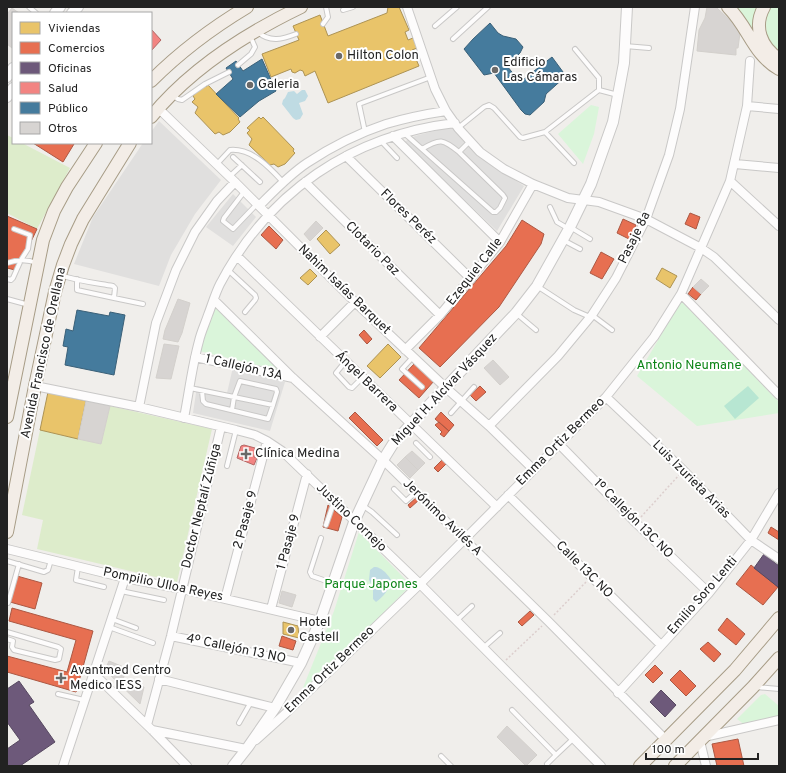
<svg xmlns="http://www.w3.org/2000/svg" width="786" height="773" font-family="Overpass,sans-serif">
<style>
.grass{fill:#ddeccb}
.park{fill:#daf5da}
.pitch{fill:#b7e6d2}
.parking{fill:#e0dfde}
.water{fill:#bfdbe3}
.homes{fill:#e9c46a;stroke:#ad9354}
.shops{fill:#e76f51;stroke:#ac5843}
.offices{fill:#6d597a;stroke:#564860}
.health{fill:#f28482;stroke:#b46765}
.public{fill:#457b9d;stroke:#3a6078}
.building{fill:#d7d4d2;stroke:#d3d0cc}
.lines{fill:none;stroke-linecap:round;stroke-linejoin:round}
.service-casing{stroke:#c9c8c7;stroke-width:6}
.minor-casing{stroke:#c9c8c7;stroke-width:10}
.tertiary-casing{stroke:#c9c8c7;stroke-width:12}
.primary-casing{stroke:#a79c86;stroke-width:14}
.path{stroke:#dccecd;stroke-width:1.5;stroke-dasharray:2 2;stroke-linecap:butt}
.service{stroke:#fdfcfc;stroke-width:4}
.minor{stroke:#fdfcfc;stroke-width:8}
.tertiary{stroke:#fdfcfc;stroke-width:10}
.primary{stroke:#f3ede7;stroke-width:12}
.poi-dot{fill:#6a6968;stroke:#fff;stroke-width:1.5}
.labels{text-anchor:middle;dominant-baseline:central;stroke-width:4;stroke-linejoin:round;paint-order:stroke}
.poi-label{font-size:13px;fill:#222;stroke:#fff;text-anchor:start}
.street-label{font-size:13px;fill:#222;stroke:#fff}
.park-label{font-size:13px;fill:#0c8416;stroke:#fff}
</style>
<rect width="100%" height="100%" fill="#f0eeeb"/>
<path class="grass" d="M7,135L13,138V143H22L70,168L37,229L7,213Z
M110,406L212,429L177,582L37,549L43,520L22,515L40,430L101,444Z"/>
<path class="park" d="M735,7H759L754,28L750,27Z
M770,7H779V54C765,41 763,24 770,7Z
M591,105L599,107L594,134L583,164L558,134Z
M681,301L779,402V413L697,426L637,376Z
M216,307L282,371L199,351Z
M359,532L411,585L298,700L334,611Z
M765,694L779,706V716L745,725L737,719L761,695Z"/>
<path class="pitch" d="M748,386L759,398L735,419L724,406Z"/>
<path class="parking" d="M159,121L221,180L195,214L171,255L159,286L74,264L93,217L143,143H151V132Z
M449,127L454,129L461,138L494,167L524,186L497,231L404,142L415,136Z
M233,194L256,217L233,246L206,227Z
M233,367L285,382L270,431L193,413L197,386L227,393Z"/>
<path class="water" d="M302,90H305L308,96L305,101L299,103L303,114L300,119L296,120L293,118L282,104L283,100L285,98L288,92L294,91L297,94Z
M374,567C379,567 381,569 385,572C387,575 390,577 391,580C391,588 382,598 376,602L373,599V587L369,580L370,570Z"/>
<path class="homes" d="M388,7H399L409,30L405,32L408,40L413,38L417,48L412,50L419,66L328,103L315,71L305,76L303,71L300,70L295,73L292,72L291,69L271,77L262,54L299,40L293,26L320,15L328,36L387,13Z
M204,85L206,87L208,85L239,118L238,119L240,122L230,132L223,135L219,132L215,134L195,113L198,107L192,102L195,99L193,96Z
M259,117L261,119L263,117L294,149L293,151L295,153L285,164L278,167L274,164L270,165L249,145L252,139L247,133L250,130L247,128Z
M326,230L340,245L330,254L317,239Z
M662,268L677,276L670,288L656,279Z
M310,269L317,276L308,285L300,278Z
M388,344L401,357L380,378L367,366Z
M48,392L86,401L78,439L40,430Z
M283,622L298,626L299,638L283,634Z"/>
<path class="shops" d="M33,143H72L74,144L63,162Z
M690,213L700,217L696,229L685,224Z
M7,216L37,229L26,252L16,265L15,270L7,268Z
M623,219L636,225L629,239L617,233Z
M522,220L544,234L541,244L499,307L440,367L419,348L506,246Z
M269,226L283,240L276,249L261,235Z
M601,252L614,259L602,279L590,273Z
M693,287L701,294L696,300L688,294Z
M364,330L372,339L367,344L359,335Z
M414,364L434,381L419,398L399,380Z
M480,386L486,392L476,401L470,395Z
M355,412L383,440L377,446L349,418Z
M441,412L454,425L449,431L435,419Z
M439,422L449,431L444,437L440,434L442,432L435,425Z
M443,459L447,463L438,472L434,468Z
M417,497L419,500L410,508L408,505Z
M328,505L342,517L338,531L323,527Z
M771,527L779,532V540L768,533Z
M751,565L778,587L763,605L736,584Z
M17,576L42,583L35,609L10,602Z
M12,608L93,631L76,692L7,672V656L67,672L76,640L9,621Z
M530,611L534,615L522,626L518,622Z
M727,618L745,634L736,645L718,630Z
M282,636L296,641L293,650L279,646Z
M708,642L721,654L714,662L700,649Z
M655,665L663,673L653,683L645,675Z
M680,670L696,686L686,696L670,680Z
M738,739L744,766H717L712,744Z"/>
<path class="offices" d="M764,554L779,566V585L778,587L754,568Z
M19,681L34,702L29,705L55,742L20,766H7V749L20,740L7,722V689Z
M661,690L676,705L665,717L650,702Z"/>
<path class="health" d="M151,29L161,40L151,51Z
M244,445L255,448L254,451L255,452L254,457L257,458L254,465L237,458L241,446Z"/>
<path class="public" d="M490,23L498,33L503,36L516,39L523,47L520,53L507,66L520,82L552,57L566,76L546,94L544,102L530,115L525,114L521,110L494,73L484,75L464,49L473,39Z
M262,59L276,91L259,101L240,117L216,94L233,79L226,68L236,61L243,71Z
M77,310L109,316L110,312L125,315L114,375L65,365L68,347L63,346L66,329L73,331Z"/>
<path class="building" d="M707,7H716L735,25L740,33L738,48H736V55L697,51L699,30L705,18Z
M12,8L19,13H13L12,48L7,44V14Z
M316,221L323,228L310,241L304,234Z
M701,279L709,286L701,294L693,287Z
M178,299L190,303L182,333L178,342L163,339L165,330Z
M164,344L179,346L171,379L156,378Z
M493,360L509,377L500,385L484,368Z
M86,401L110,406L101,444L78,439Z
M412,451L425,463L418,470L405,457Z
M405,457L418,470L410,478L397,465Z
M282,591L296,595L292,607L279,603Z
M109,661L126,668L123,680L144,687L140,704L105,670Z
M507,726L537,755L526,766L497,737Z"/>
<g class="lines">
<g class="service-casing">
<path id="service" d="M29,7L36,13
M343,10L353,7
M323,24L328,17L326,7
M435,26L457,7
M258,32C270,43 283,39 296,34
M453,39L488,7
M625,46L649,48
M575,49L599,78V90L618,95
M238,65L251,54L255,47L250,36
M172,95L178,99L182,100L205,84L229,72
M458,128L484,107L489,105L494,108L520,137L523,138L545,132L599,90
M365,132L359,104L431,77
M545,132L574,163
M404,133L493,212H496L500,208L505,198L503,195L459,152L470,141
M381,141L397,158
M422,149C440,138 443,139 459,152
M233,157L260,182
M217,164L230,150C252,148 270,168 283,182
M229,177L242,165
M244,192L224,218L223,221L233,229L257,204
M550,207L557,222L569,229
M570,227L590,239
M563,240L580,249
M7,263C18,259 27,259 37,263
M228,270L255,295L256,298L255,300L245,312
M60,275C77,281 96,283 113,286L115,288L114,298L77,290V279
M7,279L11,280L13,278L21,260L28,249L30,235L14,229
M537,286L574,310L590,317
M114,298L143,304
M7,299L29,305
M517,314L536,330
M592,315L612,330
M413,357L402,369L422,387
M345,362L336,373L349,387L352,388L362,378
M240,381L276,389L277,392L273,405L234,397Z
M190,388L234,397L232,410
M202,391L203,401L206,404L268,419L273,405
M451,413L474,387
M416,443L430,457
M227,466L236,430
M394,489L406,501L416,492
M362,505L372,512L397,535
M326,525L334,502
M321,538L310,572L312,576L332,583
M7,561L44,572L48,570L51,560
M78,567L76,580L104,587
M121,591L164,600
M8,603L19,564
M112,619L136,628
M456,621L472,606
M109,627L153,643
M7,632L58,647L61,649L59,659L55,660L14,650L12,647L13,641L7,639
M483,648L500,633
M139,667L160,674
M756,687L779,689
M58,694L84,700
M512,710L556,755L573,739
M239,723L251,702
M441,756L451,766
M547,764L556,755"/>
</g>
<g class="minor-casing">
<path id="minor" d="M407,7L435,89L446,111L458,128L480,152L504,169L533,184L568,198L599,202L646,219L701,248L714,257L779,320
M747,106L779,109
M158,108L235,182L355,302L445,387L489,426L533,469
M393,136L500,242
M346,156L471,279
M735,164L779,168
M730,181L779,226
M305,182L440,315
M259,206C274,191 289,175 307,163C331,147 359,133 386,124C406,118 426,114 446,111
M237,256L497,507
M681,294L779,395
M214,300L293,378L383,460L465,540L548,621L666,740
M320,337L355,302
M405,350L440,315L500,242L533,184
M195,357L293,378
M35,386L139,407L236,430L255,435L267,441L282,451L420,584L601,766
M606,397L683,470L751,540L779,559
M139,407L156,323L176,270L195,232L217,201L235,182
M184,418C189,393 192,366 199,341C201,332 205,324 208,315C212,305 215,294 220,284C268,192 352,135 455,123
M489,426L558,356L592,315L616,278L646,219L669,155L680,109L695,7
M559,444L636,523L709,593
M508,495L661,645
M7,549L125,578L182,589L320,621
M225,599L267,441
M271,609L307,474
M171,636L301,663
M93,673L152,730L187,766
M159,679L275,708
M618,693L709,593L751,540L779,493
M147,725L171,636L221,427
M152,730L246,749
M704,737L779,720
M256,740L286,713L420,584L606,397L654,337L681,294L730,181L747,106L750,61
M700,741L706,766
M63,766L125,578"/>
</g>
<g class="tertiary-casing">
<path id="tertiary" d="M55,13L60,7
M72,13L78,7
M7,77L13,68
M7,97L13,88
M233,766L248,747L275,708L301,663L320,621L354,522L383,460L393,444L410,425L516,313L537,286L570,227L591,184L613,122L624,63L627,7"/>
</g>
<g class="primary-casing">
<path id="primary" d="M728,7C749,28 753,54 779,69
M764,7C753,27 761,47 779,59
M151,81C180,52 212,28 247,7
M151,117C191,68 245,34 301,7
M7,417L43,240L54,211L67,187L96,143
M7,532L35,386L55,292L63,265L71,244L83,219L130,143
M640,766L735,670L779,618
M675,766L753,687L779,658"/>
</g>
<path class="path" d="M641,517L679,475
M554,615L586,582
M506,660L542,626"/>
<use href="#service" class="service"/>
<use href="#minor" class="minor"/>
<use href="#tertiary" class="tertiary"/>
<use href="#primary" class="primary"/>
</g>
<g class="poi-dot">
<circle cx="339" cy="56" r="4"/>
<circle cx="495" cy="70" r="4"/>
<circle cx="250" cy="85" r="4"/>
<path d="M244 448h4v4h4v4h-4v4h-4v-4h-4v-4h4z"/>
<circle cx="291" cy="630" r="4"/>
<path d="M59 672h4v4h4v4h-4v4h-4v-4h-4v-4h4z"/>
</g>
<g class="labels">
<g class="poi-label">
<text x="347" y="56">Hilton Colon</text>
<text x="503" y="63">Edificio<tspan x="503" dy="15">Las Cámaras</tspan></text>
<text x="258" y="85">Galeria</text>
<text x="255" y="454">Clínica Medina</text>
<text x="299" y="623">Hotel<tspan x="299" dy="15">Castell</tspan></text>
<text x="70" y="671">Avantmed Centro<tspan x="70" dy="15">Medico IESS</tspan></text>
</g>
<g class="street-label">
<text transform="translate(408 217) rotate(44)">Flores Peréz</text>
<text transform="translate(635 238) rotate(-64)">Pasaje 8a</text>
<text transform="translate(372 249) rotate(45)">Clotario Paz</text>
<text transform="translate(475 272) rotate(-52)">Ezequiel Calle</text>
<text transform="translate(344 290) rotate(44)">Nahim Isaías Barquet</text>
<text transform="translate(44 353) rotate(-78)">Avenida Francisco de Orellana</text>
<text transform="translate(244 368) rotate(13)">1 Callejón 13A</text>
<text transform="translate(366 382) rotate(44)">Ángel Barrera</text>
<text transform="translate(445 390) rotate(-47)">Miguel H. Alcívar Vásquez</text>
<text transform="translate(561 442) rotate(-45)">Emma Ortiz Bermeo</text>
<text transform="translate(691 480) rotate(45)">Luis Izurieta Arias</text>
<text transform="translate(202 506) rotate(-76)">Doctor Neptalí Zúñiga</text>
<text transform="translate(351 518) rotate(44)">Justino Cornejo</text>
<text transform="translate(442 518) rotate(44)">Jerónimo Avilés A</text>
<text transform="translate(633 519) rotate(45)">1º Callejón 13C NO</text>
<text transform="translate(246 520) rotate(-75)">2 Pasaje 9</text>
<text transform="translate(289 542) rotate(-75)">1 Pasaje 9</text>
<text transform="translate(584 570) rotate(45)">Calle 13C NO</text>
<text transform="translate(163 585) rotate(12)">Pompilio Ulloa Reyes</text>
<text transform="translate(703 596) rotate(-49)">Emilio Soro Lenti</text>
<text transform="translate(236 649) rotate(12)">4º Callejón 13 NO</text>
<text transform="translate(330 670) rotate(-44)">Emma Ortiz Bermeo</text>
</g>
<g class="park-label">
<text x="689" y="366">Antonio Neumane</text>
<text x="371" y="585">Parque Japones</text>
</g>
</g>
<rect width="786" height="773" fill="none" stroke="#222222" stroke-width="16"/>
<rect x="12" y="12" width="140" height="132" fill="#ffffff" stroke="#a7a7a7"/>
<rect x="20" y="22" width="20" height="12" fill="#e9c46a" stroke="#a7a7a7"/>
<text x="48" y="32" font-size="12" fill="#222222">Viviendas</text>
<rect x="20" y="42" width="20" height="12" fill="#e76f51" stroke="#a7a7a7"/>
<text x="48" y="52" font-size="12" fill="#222222">Comercios</text>
<rect x="20" y="62" width="20" height="12" fill="#6d597a" stroke="#a7a7a7"/>
<text x="48" y="72" font-size="12" fill="#222222">Oficinas</text>
<rect x="20" y="82" width="20" height="12" fill="#f28482" stroke="#a7a7a7"/>
<text x="48" y="92" font-size="12" fill="#222222">Salud</text>
<rect x="20" y="102" width="20" height="12" fill="#457b9d" stroke="#a7a7a7"/>
<text x="48" y="112" font-size="12" fill="#222222">Público</text>
<rect x="20" y="122" width="20" height="12" fill="#d7d4d2" stroke="#a7a7a7"/>
<text x="48" y="132" font-size="12" fill="#222222">Otros</text>
<path d="M646 753v6h112v-6" fill="none" stroke="#222222" stroke-width="2"/>
<text x="652" y="753" font-size="12" fill="#222222" stroke="#ffffff" stroke-width="3" paint-order="stroke">100 m</text>
</svg>
